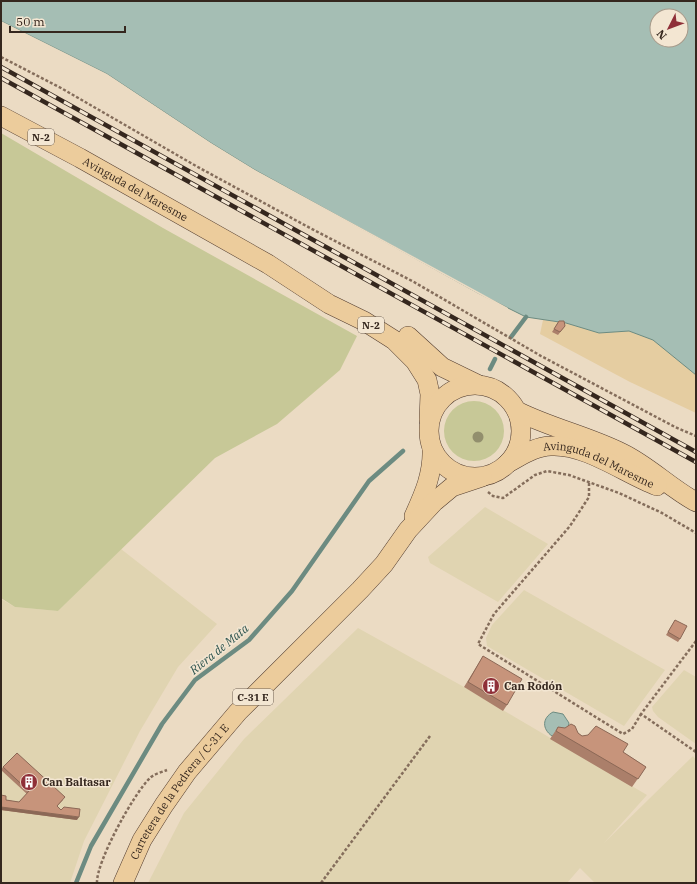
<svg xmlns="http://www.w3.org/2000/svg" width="697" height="884" font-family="'IBM Plex Serif',serif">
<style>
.farmland{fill:#e0d4b1}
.green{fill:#c7c897}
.sand{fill:#e5cda1}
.water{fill:#a5beb4;stroke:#6c8b81;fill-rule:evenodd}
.pier{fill:#ebdbc3}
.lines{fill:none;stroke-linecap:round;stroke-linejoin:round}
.stream{stroke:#6c8b81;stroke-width:4.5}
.primary-casing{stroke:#523c2f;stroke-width:20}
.path{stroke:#846d5b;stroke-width:2.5;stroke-dasharray:3 2;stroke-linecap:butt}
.primary{stroke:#eccc9c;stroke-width:19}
.rail-casing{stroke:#35271e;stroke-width:4.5}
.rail{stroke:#f3e6d2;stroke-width:3;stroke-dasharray:9;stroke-linecap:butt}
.tree{fill:#928f6d}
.wall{fill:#ab7f6a}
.shaded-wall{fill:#8b6856}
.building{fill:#c7947b;stroke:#8b6856}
.labels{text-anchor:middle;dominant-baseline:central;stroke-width:3;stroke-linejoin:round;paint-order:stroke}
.shield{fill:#f3e6d2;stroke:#6e6054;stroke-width:1}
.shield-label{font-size:10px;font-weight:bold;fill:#35271e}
.street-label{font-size:11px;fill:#35271e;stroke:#f3e6d2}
.poi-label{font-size:11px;font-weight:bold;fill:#35271e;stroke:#f3e6d2;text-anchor:start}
.water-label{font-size:12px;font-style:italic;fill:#2e544e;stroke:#f3e6d2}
</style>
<rect width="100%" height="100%" fill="#ebdbc3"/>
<path class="farmland" d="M485,507L548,544L498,602L430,563L428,557Z
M121,549L217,624L178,667L140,731L84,841L70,883H1V599L15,607L58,611Z
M524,590L665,670L624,726L487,646L486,638L492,625Z
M358,628L464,687L647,795L604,843L693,756L696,760V883H595L580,868L567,883H148L184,813L244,739Z
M684,670L696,677V744L658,717L653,711L652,707Z"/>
<path class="green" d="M1,133L163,228L357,336L340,370L277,424L215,458L58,611L15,607L1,598Z
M444 431a30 30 0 1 1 60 0a30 30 0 1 1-60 0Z"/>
<path class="sand" d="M543,320L566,323L599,333L629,331L653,340L696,375V413L630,382L540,334Z"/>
<path class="water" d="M1,1H696V375L653,340L629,331L599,333L566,323L526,317L478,293L255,170L211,143L107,74L1,21ZM657,16H681V40H657Z
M553,712L563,714L569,723L568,728L552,736C542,729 542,718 553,712Z"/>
<path class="pier" d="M1,21L107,74L211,143L255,170L508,308V310L254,171L210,145L106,76L1,24Z"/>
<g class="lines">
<path class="stream" d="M511,337L526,317
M490,369L495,359
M76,883L91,846L162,724L195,680L249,640L292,591L369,481L403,451"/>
<g class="primary-casing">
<g id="primary">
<path id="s1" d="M1,116L80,158L268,264L329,304L364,321L394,340L415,361L427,380L430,394L429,420"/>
<path d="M408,336L442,367L479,385"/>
<circle cx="475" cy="431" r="46"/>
<path d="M517,411C551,428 588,436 622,453C649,466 670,488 696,502"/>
<path id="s2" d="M508,463C521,456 536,446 551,446C586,444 625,474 657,486"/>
<path d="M414,516C424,494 433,474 432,449"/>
<path id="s3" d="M123,883L142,840L164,805L187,772L238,712L360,590L384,564L408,530L434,502L452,487L482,477"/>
</g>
</g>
<path class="path" d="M1,57L61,88L196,166L310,228L414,282L541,356L675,427L696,436
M589,483V497L570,526L494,614L478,644L623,734L632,729L641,714
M488,492L493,496L503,498L535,475L547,471L569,475L619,493L662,513L696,533
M696,641L641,714L696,752
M97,883C96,862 134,793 150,778C154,774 162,772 167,770
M321,883L430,736"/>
<use href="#primary" class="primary"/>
<g class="rail-casing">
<path id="rail" d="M1,67L696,452
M1,78L696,462"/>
</g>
<use href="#rail" class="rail"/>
</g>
<circle class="tree" cx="478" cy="437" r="5.5"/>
<path class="wall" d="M559,321L565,326L558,335L552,332Z
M675,620L680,639L678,642L666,635Z
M483,656L507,705L503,711L464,687Z
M558,727L578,733L582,736L623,752L646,767L632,787L550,739Z
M3,767L63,800L57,806L61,810L77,820L1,810V795L6,800L19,802L27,794L1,770Z"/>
<path class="shaded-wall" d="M1,807L79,817L77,820L1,810Z"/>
<path class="building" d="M559,321H564L565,326L560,332L554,329Z
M675,620L687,626L680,639L668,632Z
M483,656L522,679L507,705L468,682Z
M571,724L575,726L578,733L582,736L588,735L596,726L628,744L623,752L646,767L638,779L556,731L558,727L565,728Z
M17,753L65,797L57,806L61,810L64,807L80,809L79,817L1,807V795L6,796V800L19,802L29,791L3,767Z"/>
<defs>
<g id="building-disc" transform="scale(0.9)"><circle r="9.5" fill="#8f2f38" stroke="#f3e6d2"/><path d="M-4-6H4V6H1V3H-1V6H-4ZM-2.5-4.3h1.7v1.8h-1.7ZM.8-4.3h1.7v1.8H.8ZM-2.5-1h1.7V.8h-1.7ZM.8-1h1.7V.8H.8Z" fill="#fff"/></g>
</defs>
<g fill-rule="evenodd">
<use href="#building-disc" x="491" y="686"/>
<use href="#building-disc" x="29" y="782"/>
</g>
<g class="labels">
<g class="shield">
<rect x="28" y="129" width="26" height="16" rx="3"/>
<rect x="358" y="317" width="26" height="16" rx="3"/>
<rect x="233" y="689" width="40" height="16" rx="3"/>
</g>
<g class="shield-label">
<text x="41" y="137">N-2</text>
<text x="371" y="325">N-2</text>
<text x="253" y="697">C-31 E</text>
</g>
<g class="street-label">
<text stroke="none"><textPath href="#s1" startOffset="153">Avinguda del Maresme</textPath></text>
<text stroke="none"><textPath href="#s2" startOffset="98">Avinguda del Maresme</textPath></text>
<text stroke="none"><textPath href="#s3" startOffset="108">Carretera de la Pedrera / C-31 E</textPath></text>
</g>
<g class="poi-label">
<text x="504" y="686">Can Rodón</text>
<text x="42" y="782">Can Baltasar</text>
</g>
<g class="water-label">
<text transform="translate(219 649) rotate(-39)">Riera de Mata</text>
</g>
</g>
<rect width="697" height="884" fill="none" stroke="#35271e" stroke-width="4"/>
<g transform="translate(669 28) rotate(228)"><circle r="19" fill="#f3e6d2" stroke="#a79a8a"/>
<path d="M0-3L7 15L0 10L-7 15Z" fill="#8f2f38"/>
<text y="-6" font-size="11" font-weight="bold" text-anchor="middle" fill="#35271e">N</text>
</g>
<path d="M10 26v6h115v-6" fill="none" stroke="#35271e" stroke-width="2"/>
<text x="16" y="26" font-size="12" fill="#35271e" stroke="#f3e6d2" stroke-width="3" paint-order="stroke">50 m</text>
</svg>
